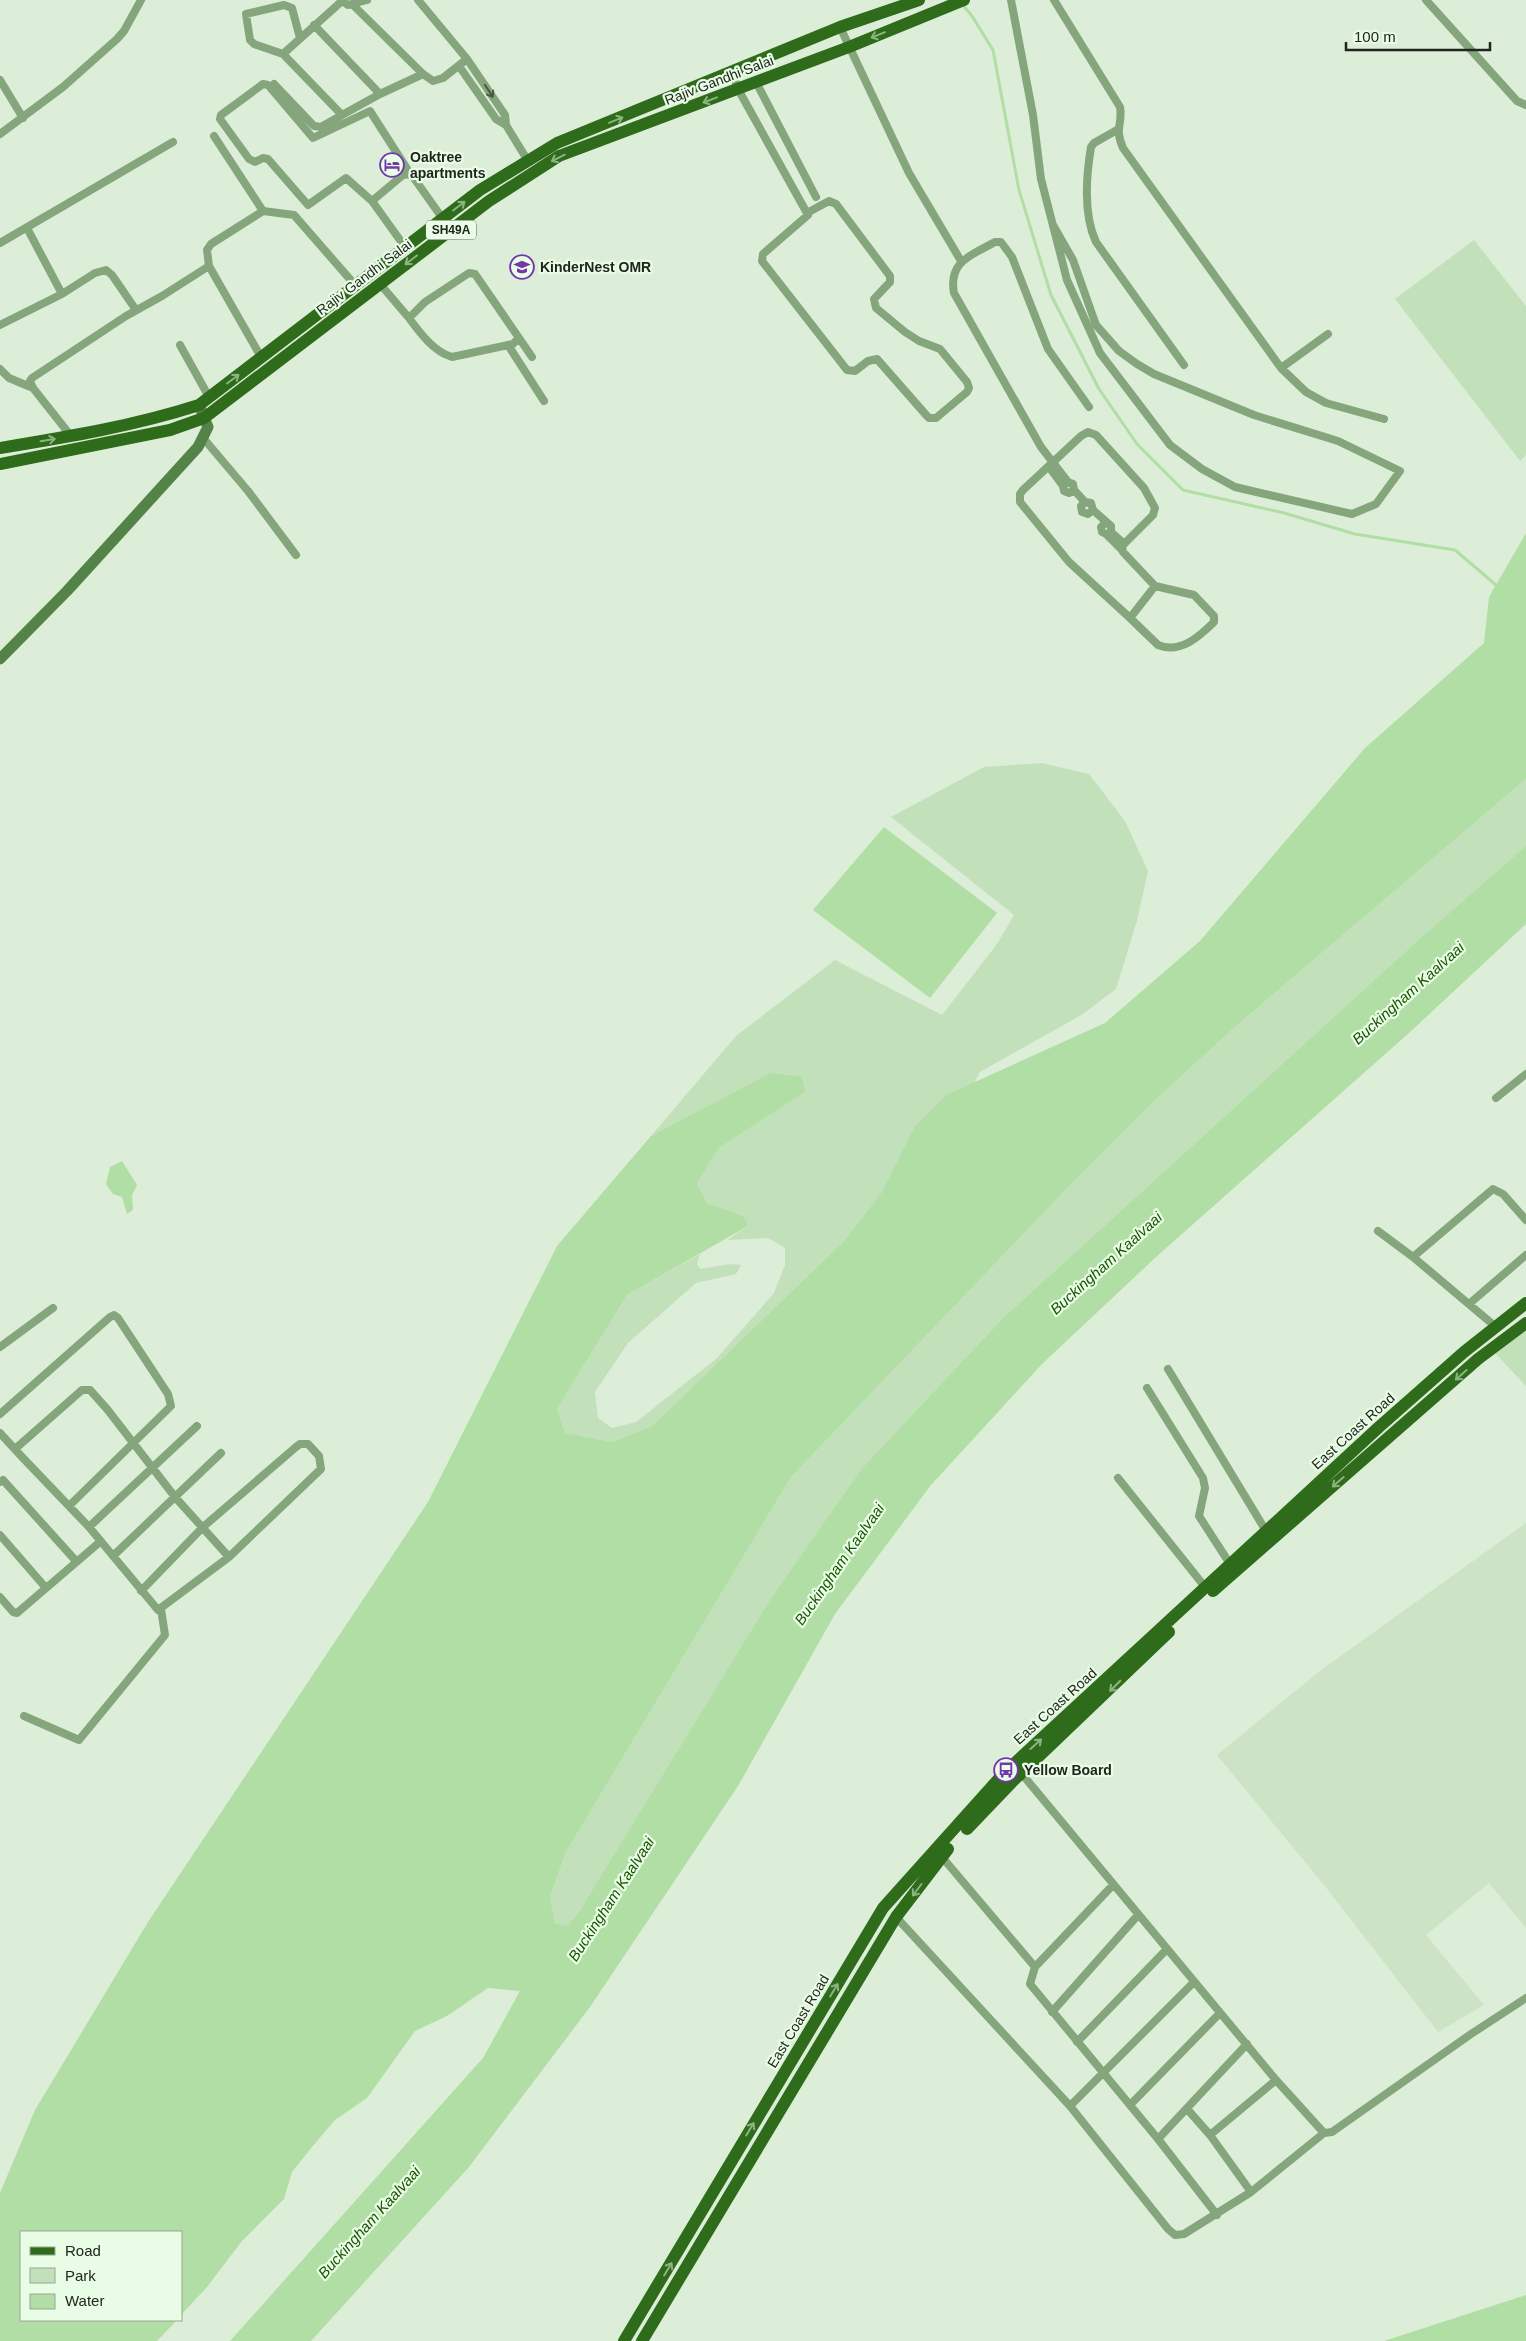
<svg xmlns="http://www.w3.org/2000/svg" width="1526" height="2341" font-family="Helvetica,sans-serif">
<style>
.built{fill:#cce3c6}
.green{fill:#c2e1ba}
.water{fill:#b1dea5}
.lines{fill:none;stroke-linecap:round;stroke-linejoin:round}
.stream{stroke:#b1dea5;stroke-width:3}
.street{stroke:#85a57c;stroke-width:8}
.secondary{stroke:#548347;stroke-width:11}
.primary{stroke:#2e6b1b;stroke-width:12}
.oneway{stroke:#8cb480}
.oneway2{stroke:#485944}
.labels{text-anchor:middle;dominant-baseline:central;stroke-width:4.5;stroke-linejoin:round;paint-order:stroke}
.shield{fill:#e9fce5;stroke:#5c665a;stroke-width:1}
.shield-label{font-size:12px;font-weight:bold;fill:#20261e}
.street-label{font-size:14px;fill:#20261e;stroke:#e9fce5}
.poi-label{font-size:14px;font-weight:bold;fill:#20261e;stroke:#e9fce5;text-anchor:start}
.water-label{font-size:15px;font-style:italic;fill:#1a5303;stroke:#e9fce5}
</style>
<rect width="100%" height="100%" fill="#dceed7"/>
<path class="built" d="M1526,1523V1928L1489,1883L1426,1935L1484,2005L1438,2032L1324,1885L1217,1755L1321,1670Z"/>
<path class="green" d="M1474,240L1526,306V455L1520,461L1395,299Z
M1042,763L1089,774L1125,821L1148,871L1137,921L1116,989L1083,1014L980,1072L974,1083L946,1095L914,1127L881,1193L844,1241L652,1426L612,1442L565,1433L557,1409L627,1295L700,1254L697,1264L700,1269L730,1264L741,1265L736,1274L696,1283L628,1343L595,1392L598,1418L612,1428L636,1422L716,1359L774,1293L785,1265V1248L768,1238L727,1240L748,1226L744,1216L707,1203L697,1183L719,1148L805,1092L701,1111L651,1136L736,1036L835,960L942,1015L997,944L1014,915L891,817L984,767Z
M1526,779V846L1524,848L1426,933L1003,1318L863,1467L579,1912L567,1926L555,1923L550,1897L566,1852L791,1477L1075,1180L1153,1102L1236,1026Z
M1526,1326V1386L1493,1351Z"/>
<path class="water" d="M1526,533V779L1236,1026L1153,1102L1075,1180L791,1477L566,1852L550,1897L555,1923L567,1926L579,1912L770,1600L863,1467L1003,1318L1426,933L1526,846V924L1409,1033L1156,1257L1042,1364L931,1485L835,1614L738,1786L590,2007L469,2167L311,2341H230L483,2058L520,1991L488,1988L447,2016L415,2031L367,2098L335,2120L312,2147L292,2172L284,2199L242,2241L207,2287L181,2315V2232H21V2320H177L157,2341H0V2193L35,2110L148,1922L428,1502L557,1246L651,1136L771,1073L802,1077L805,1092L719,1148L697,1183L707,1203L744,1216L748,1226L627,1295L557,1409L565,1433L612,1442L652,1426L844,1241L881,1193L914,1127L946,1095L1105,1023L1200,941L1365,748L1484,643L1489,597Z
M884,827L997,913L930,998L813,910Z
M122,1161L137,1185L132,1195L133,1210L127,1214L122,1197L113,1194L106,1184L110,1167Z
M1526,2295V2341H1384Z"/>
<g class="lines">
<path class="stream" d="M962,4L972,16L993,50L1019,190L1051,295L1099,389L1137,444L1183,490L1284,513L1355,534L1455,550L1496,585"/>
<path class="street" d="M341,0L348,5L367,0
M418,0L467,59L505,115L506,125L528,161
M1011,0L1033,115L1041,179L1067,280L1100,353L1170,445L1202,469L1235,487L1352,514L1376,504L1400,471L1338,441L1254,415L1154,374L1137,364L1119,351L1096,325L1073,260L1053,225
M1054,0L1120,107C1123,124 1114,128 1123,148L1281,368L1306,392L1326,403L1384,419
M1426,0L1517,101L1526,105
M353,5L423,74L433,81L443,78L467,59
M314,25L380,94L423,74
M840,27L909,173L961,261
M300,38L292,8L284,5L246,14L250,40L254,44L283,54L342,115L380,94
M283,54L342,1
M459,66L496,119L506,125
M732,72L738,89L808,215L763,254L762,261L847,370L855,371L868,361L877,359L927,416L929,418H936L967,392L969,388L967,382L940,349L919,341L905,332L876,308L874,299L890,282V276L836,204L829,201L807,213
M0,80L23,118
M756,82L816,197
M274,84L314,126L321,127L342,115
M1117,130L1094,143L1091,147C1086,177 1083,214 1096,242L1184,365
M0,134L63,87L117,39L124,31L141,0
M214,136L263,211
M372,201L346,178L308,205L268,159L263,158L255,162L249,159L220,119L221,115L263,84L268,85L313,138L370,111L409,172
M0,243L173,142
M405,247L372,201L403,175L411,174L443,219
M209,266L261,357
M469,273L475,274L519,338L513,344L452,357C434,352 420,333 409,318L425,302Z
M380,284L409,318
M62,294L95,273L106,270L112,275L136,310
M0,325L62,294L27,228
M519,338L532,357
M180,345L209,397
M508,345L544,401
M1281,368L1328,334
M0,369L9,378L33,388
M1089,407L1048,349L1012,257L1001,242H995C972,255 948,261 954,293L1041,447L1068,482L1073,484L1074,490L1085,502L1091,503L1093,510L1111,526V532L1124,544
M71,436L33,388L30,381L32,378L126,316L162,296L209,266L207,250L211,244L263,211L294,215L355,285
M204,439L248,491L296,555
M1049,467L1063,486
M1068,482L1063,486L1064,491L1069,493L1074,490
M1085,502L1081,506L1082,512L1088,514L1093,510
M1105,523L1101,527L1102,532L1106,534L1111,532
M1106,534L1122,550
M1130,618L1069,562L1020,502V494L1023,490L1081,436L1088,432L1096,435L1144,488L1155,508L1153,515L1124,544L1122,547L1123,552L1155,586L1194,595L1214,616V622C1199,637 1180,654 1158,645L1130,618L1155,586
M1496,1098L1526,1074
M1378,1231L1413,1257L1496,1327
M1413,1257L1493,1189L1503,1194L1526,1220
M1469,1304L1526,1255
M0,1347L53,1308
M1168,1369L1266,1531
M1147,1388L1203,1478L1205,1488L1199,1516L1230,1564
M0,1414L110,1317L114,1315L118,1318L168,1394L171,1406L69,1506
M0,1433L23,1458L89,1527L158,1610L229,1557L175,1497L107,1409L90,1390H82L15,1449
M1118,1478L1205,1587
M0,1482L3,1480L76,1561
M89,1527L197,1426
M0,1535L46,1588
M113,1556L221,1453
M141,1591L203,1527L296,1447L300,1444H308L319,1456L321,1469L229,1557
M0,1597L13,1612L17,1613L101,1541
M24,1716L79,1740L165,1635L161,1609
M1022,1774L1276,2080L1324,2133L1332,2132L1471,2034L1526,1998
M942,1857L1035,1967
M1113,1885L1035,1967L1030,1984L1158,2139L1217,2215
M896,1917L1070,2106L1168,2229L1175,2235L1184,2234L1251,2192L1324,2133
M1052,2012L1138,1915
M1077,2042L1167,1949
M1130,2105L1220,2013
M1070,2106L1194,1982
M1188,2110L1210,2135L1251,2192
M1210,2135L1276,2080
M1158,2139L1247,2044"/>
<path class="secondary" d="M0,659L67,591L198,447L208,427L199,405"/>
<path class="primary" d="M0,448C67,437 134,426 199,405L480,190L557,143L840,27L919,0
M0,464L170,430L204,418L489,201L559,156L849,47L964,0
M1213,1591L1478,1359L1526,1323
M967,1829L1012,1782L1169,1632
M624,2341L883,1908L1004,1773L1379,1427L1464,1352L1526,1303
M642,2341L896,1917L948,1849"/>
</g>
<defs><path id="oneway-shaft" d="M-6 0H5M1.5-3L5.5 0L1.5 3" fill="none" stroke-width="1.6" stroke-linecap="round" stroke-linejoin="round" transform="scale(1.25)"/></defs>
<g class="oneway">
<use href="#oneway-shaft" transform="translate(878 35) rotate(158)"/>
<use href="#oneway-shaft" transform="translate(710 100) rotate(159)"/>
<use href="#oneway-shaft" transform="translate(616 120) rotate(-22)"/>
<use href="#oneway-shaft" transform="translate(558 158) rotate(153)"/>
<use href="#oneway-shaft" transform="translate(459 206) rotate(-37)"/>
<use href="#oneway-shaft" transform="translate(411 260) rotate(143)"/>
<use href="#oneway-shaft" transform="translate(233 379) rotate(-37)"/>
<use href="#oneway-shaft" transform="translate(48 440) rotate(-9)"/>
<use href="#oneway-shaft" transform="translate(1461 1375) rotate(138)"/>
<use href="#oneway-shaft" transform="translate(1338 1482) rotate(139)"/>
<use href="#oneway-shaft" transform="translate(1115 1686) rotate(135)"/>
<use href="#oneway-shaft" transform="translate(1036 1744) rotate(-42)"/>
<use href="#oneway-shaft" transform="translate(917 1890) rotate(127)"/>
<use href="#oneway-shaft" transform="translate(834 1990) rotate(-59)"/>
<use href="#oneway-shaft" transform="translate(750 2129) rotate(-59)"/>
<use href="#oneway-shaft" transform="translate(668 2269) rotate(-59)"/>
</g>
<use class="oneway2" href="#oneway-shaft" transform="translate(489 91) rotate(56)"/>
<defs>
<g id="hotel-ring" transform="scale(1.25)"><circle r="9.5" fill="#e9fce5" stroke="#7436ab" stroke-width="1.5"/><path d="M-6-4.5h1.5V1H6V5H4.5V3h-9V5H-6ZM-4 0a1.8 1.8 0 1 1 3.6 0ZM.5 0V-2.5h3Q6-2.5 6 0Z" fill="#7436ab"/></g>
<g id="school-ring" transform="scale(1.25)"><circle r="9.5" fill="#e9fce5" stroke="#7436ab" stroke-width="1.5"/><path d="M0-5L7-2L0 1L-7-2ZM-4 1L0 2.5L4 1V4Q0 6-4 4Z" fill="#7436ab"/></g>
<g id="bus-ring" transform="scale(1.25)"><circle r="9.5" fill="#e9fce5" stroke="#7436ab" stroke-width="1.5"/><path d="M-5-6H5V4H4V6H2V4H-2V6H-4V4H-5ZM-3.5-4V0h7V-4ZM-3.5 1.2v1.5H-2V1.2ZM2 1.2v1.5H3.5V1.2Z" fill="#7436ab"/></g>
</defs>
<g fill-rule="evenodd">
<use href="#hotel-ring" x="392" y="165"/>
<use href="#school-ring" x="522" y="267"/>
<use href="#bus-ring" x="1006" y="1770"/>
</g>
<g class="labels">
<rect class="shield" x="426" y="220.5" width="50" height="19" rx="4"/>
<g class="shield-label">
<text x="451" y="230">SH49A</text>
</g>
<g class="street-label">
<text transform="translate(719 80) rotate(-21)">Rajiv Gandhi Salai</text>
<text transform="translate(364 277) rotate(-37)">Rajiv Gandhi Salai</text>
<text transform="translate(1353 1431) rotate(-42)">East Coast Road</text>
<text transform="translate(1055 1706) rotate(-42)">East Coast Road</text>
<text transform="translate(798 2021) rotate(-59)">East Coast Road</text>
</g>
<g class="poi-label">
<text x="410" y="157">Oaktree<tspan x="410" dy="16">apartments</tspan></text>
<text x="540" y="267">KinderNest OMR</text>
<text x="1024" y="1770">Yellow Board</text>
</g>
<g class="water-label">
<text transform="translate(1408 993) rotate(-42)">Buckingham Kaalvaai</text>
<text transform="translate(1106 1263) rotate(-42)">Buckingham Kaalvaai</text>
<text transform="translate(839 1564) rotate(-55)">Buckingham Kaalvaai</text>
<text transform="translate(611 1899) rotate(-57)">Buckingham Kaalvaai</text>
<text transform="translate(369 2222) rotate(-48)">Buckingham Kaalvaai</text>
</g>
</g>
<rect x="20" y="2231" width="162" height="90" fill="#e9fce5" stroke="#99a695"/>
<rect x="30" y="2247" width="25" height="8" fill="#2e6b1b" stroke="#99a695"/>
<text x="65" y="2256" font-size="15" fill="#20261e">Road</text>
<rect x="30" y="2268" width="25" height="15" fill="#c2e1ba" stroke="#99a695"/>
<text x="65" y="2281" font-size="15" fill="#20261e">Park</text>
<rect x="30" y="2294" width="25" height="15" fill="#b1dea5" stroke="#99a695"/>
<text x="65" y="2306" font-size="15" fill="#20261e">Water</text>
<path d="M1346 42v8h144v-8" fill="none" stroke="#20261e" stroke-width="2.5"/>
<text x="1354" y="42" font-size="15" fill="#20261e" stroke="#e9fce5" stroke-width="4" paint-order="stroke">100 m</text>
</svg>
